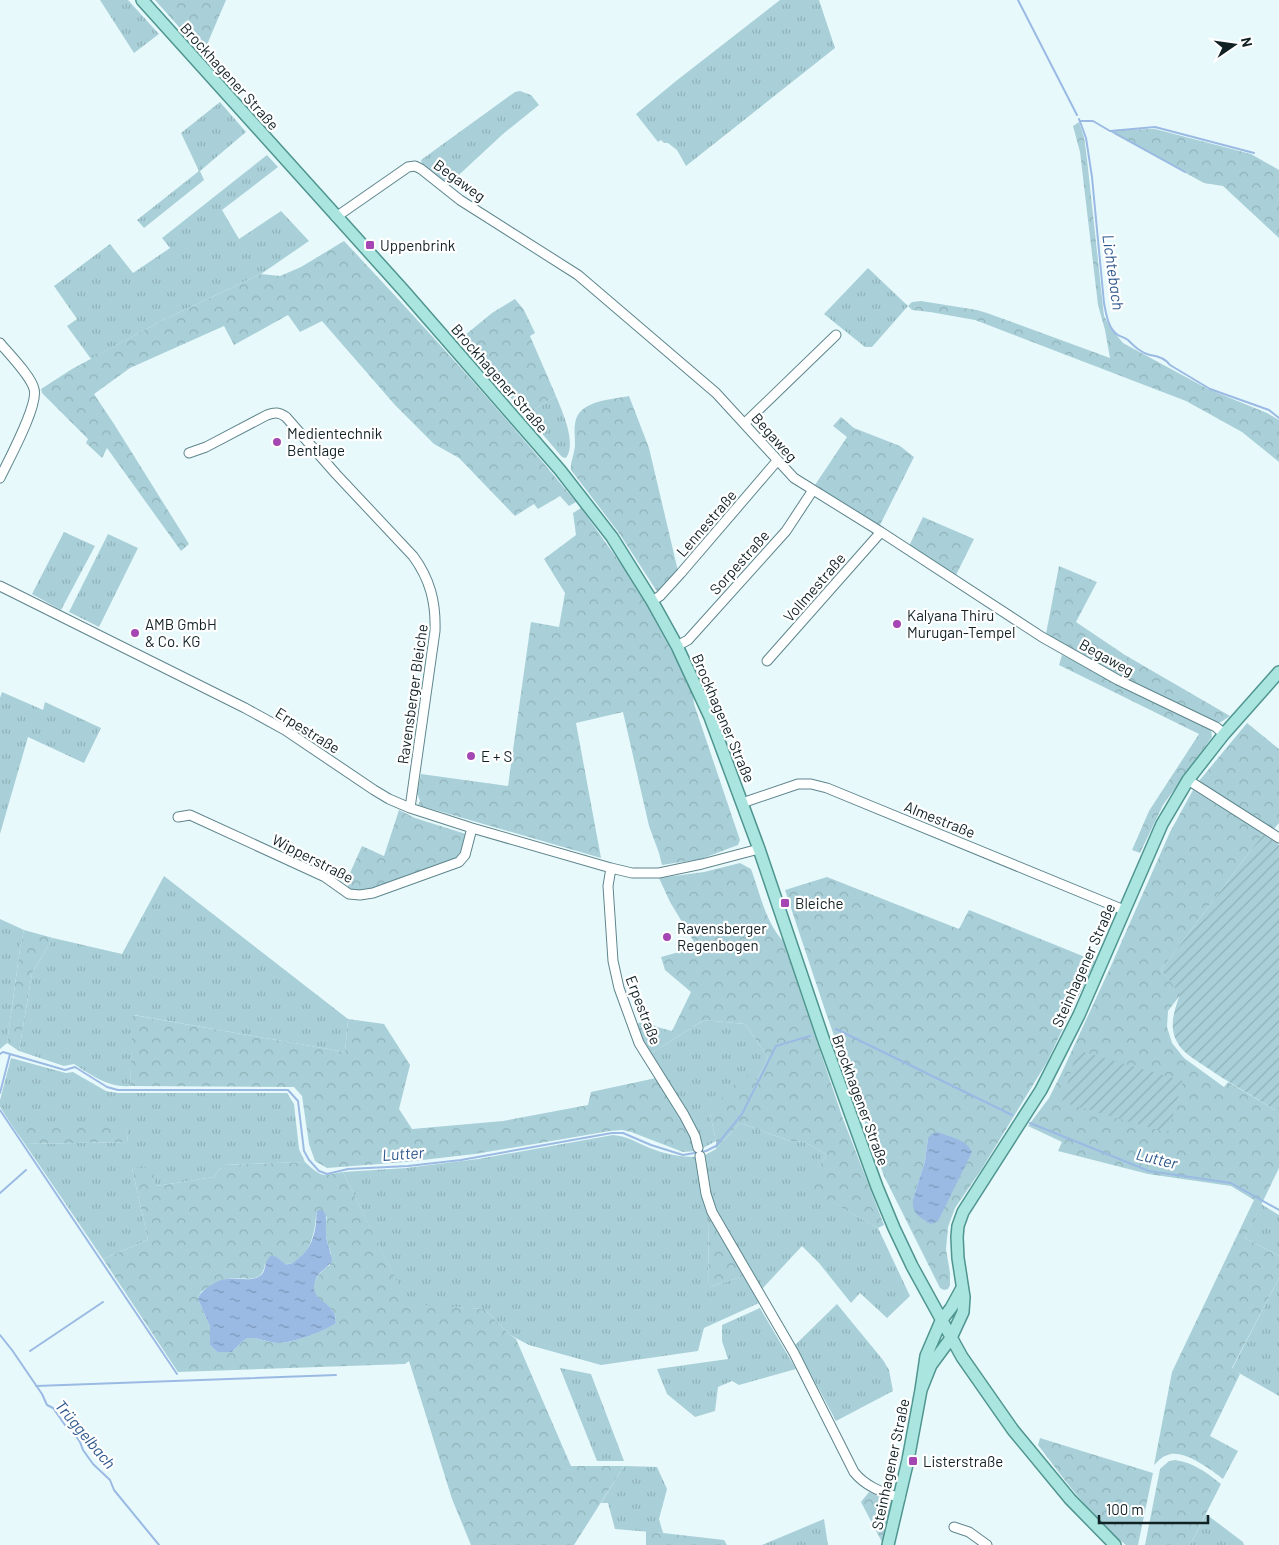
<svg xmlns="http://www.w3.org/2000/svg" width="1279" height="1545" font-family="Barlow,sans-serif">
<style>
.grass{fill:url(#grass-tufts)}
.forest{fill:url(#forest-crowns);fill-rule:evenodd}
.garden{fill:url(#garden-furrows)}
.water{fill:url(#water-ripples)}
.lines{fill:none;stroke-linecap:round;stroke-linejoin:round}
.stream{stroke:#9abae4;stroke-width:2}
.minor-casing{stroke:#5e868d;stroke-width:11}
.major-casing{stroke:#4f9590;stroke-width:14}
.minor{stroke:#fff;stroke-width:9}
.major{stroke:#aae5df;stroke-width:11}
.poi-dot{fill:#a447b2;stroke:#fff;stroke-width:2}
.labels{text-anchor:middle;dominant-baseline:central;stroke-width:4.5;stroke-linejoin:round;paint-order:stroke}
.street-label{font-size:15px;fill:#112124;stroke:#fff}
.poi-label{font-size:15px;fill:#112124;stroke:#fff;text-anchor:start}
.water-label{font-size:16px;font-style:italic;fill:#2e588e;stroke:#fff}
</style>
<defs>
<pattern id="grass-tufts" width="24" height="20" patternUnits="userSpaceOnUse" patternTransform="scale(1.25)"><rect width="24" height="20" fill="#a9d0d8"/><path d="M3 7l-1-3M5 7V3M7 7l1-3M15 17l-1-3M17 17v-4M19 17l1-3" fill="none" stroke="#90b2b9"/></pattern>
<pattern id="forest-crowns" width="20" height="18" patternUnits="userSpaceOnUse" patternTransform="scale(1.25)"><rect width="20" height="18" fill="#a9d0d8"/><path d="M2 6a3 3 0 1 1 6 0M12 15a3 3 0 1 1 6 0" fill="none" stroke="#90b2b9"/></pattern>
<pattern id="garden-furrows" width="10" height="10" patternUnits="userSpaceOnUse" patternTransform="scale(1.25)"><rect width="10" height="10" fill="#a9d0d8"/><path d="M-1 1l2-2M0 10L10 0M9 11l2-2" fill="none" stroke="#90b2b9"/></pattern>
<pattern id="water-ripples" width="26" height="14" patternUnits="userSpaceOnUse" patternTransform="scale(1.25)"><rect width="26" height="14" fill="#9abae4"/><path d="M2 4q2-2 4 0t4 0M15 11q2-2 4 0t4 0" fill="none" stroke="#7c97b9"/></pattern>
</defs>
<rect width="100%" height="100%" fill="#e8f9fc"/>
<path class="grass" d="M100,0H128L159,34L134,53Z
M780,0H819L835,48L686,166L677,150L668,143H664L661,140L658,142L636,114L676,81Z
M520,91L531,95L539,105L503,134L448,185L422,164L421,160L515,92Z
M220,102L246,132L200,171L204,180L144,228L137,220L199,171L181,133Z
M267,155L278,167L222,210L239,239L281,211L309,241L261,274L165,319L91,359L67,326L77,319L54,286L110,244L133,273L170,248L162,238Z
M868,268L908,306L872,347H865L824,314Z
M556,396C562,411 577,443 566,458L562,457L526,415Z
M64,532L95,546L61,610L32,594Z
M108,534L138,548L99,627L69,612Z
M2,692L43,710L45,702L101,728L84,763L28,737L0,834V698Z
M164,876L348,1019L345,1052L134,1015L130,1086C109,1088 91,1075 74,1064L64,1066L19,1051L32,973L53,938L122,954Z
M0,919L24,930L20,948L7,1043L0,1049Z
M704,1020L745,1024L768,1057L757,1080L710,1114L716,1141L703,1148L698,1134L650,1054Z
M11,1058L66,1073L73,1072L106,1091L118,1093H287L294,1104L299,1149L305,1162L223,1165L214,1177L156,1186L132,1168L148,1240L103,1259L25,1144L128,1142L126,1127H13L0,1107V1100Z
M740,1123L793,1142L803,1141L827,1155L806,1187L878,1228L910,1296L887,1318L860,1293L851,1303L819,1263L802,1246L762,1289L715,1210L710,1194L705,1155L716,1149Z
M613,1135C628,1136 637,1143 650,1148C664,1154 681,1157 696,1157L702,1196L709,1216L708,1287L744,1276L759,1303L704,1328L698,1351L601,1365L529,1345L510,1335L484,1309L408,1305L343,1172L406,1168L478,1159Z
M1261,1204L1279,1215V1256L1245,1238Z
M1279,1278V1396L1232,1369Z
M837,1304L883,1360L889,1370L893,1391L836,1421L795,1345Z
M760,1308L796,1369L739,1385L732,1381L718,1387L715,1411L695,1417L667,1394L657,1369L728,1359L722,1341V1325Z
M560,1368L591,1374L624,1461H597Z
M624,1466L657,1467L667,1489L659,1519L663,1533L615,1529L608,1503H601Z
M1206,1514L1243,1542L1244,1545H1190Z
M824,1519L828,1545H762Z"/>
<path class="forest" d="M155,0H226L203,54Z
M1079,122L1084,137L1087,159L1104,316L1110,327L1123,343L1208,389L1267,413L1279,420V462L1242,432L1186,401L975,320L930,312L912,310L908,306L912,302L921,301L977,310L987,313L1110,358L1105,330L1098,305L1080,152L1073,126Z
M1155,129L1251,154L1279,170V238L1223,186L1204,183L1114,134L1115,130Z
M344,241C424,326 502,412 576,502L569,506L560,496L538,509L534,504L515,516L459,458L434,444L395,405L322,321L300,332L288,315L234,345L224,326L130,368L94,394L114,424L189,544L181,551L107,448L102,458L86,443L88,439L42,393L41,389L72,369L165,319L261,274L280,276L301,267Z
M515,299L524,310L535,333L530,336L556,396L526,415L459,340L492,313Z
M629,396L649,448L678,571L658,593L619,533L571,470C570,462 575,453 575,444C575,437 574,431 575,424C578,400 610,400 629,396Z
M841,417L854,428L900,446L914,457L879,527L815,485L847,437L833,426Z
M581,508L623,567L646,604L676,659L693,695L694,704L740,840L738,845L701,859L662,865L659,853L649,826L623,712L576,723L601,858L418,805L420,801L417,793L421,774L508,786L531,622L559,627L565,593L544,559L576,535L573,513Z
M923,517L974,539L956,575L909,546Z
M1059,566L1097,582L1076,622L1125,655L1230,716L1221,722H1216C1159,695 1099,669 1046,634Z
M1062,655L1211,730L1212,737L1163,805L1140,853L1132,850L1149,811L1199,734L1059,665Z
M1247,723L1279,749V823L1273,830L1205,788L1199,781Z
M1193,790L1263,834L1161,970L1181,994L1168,1011L1167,1027L1172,1043L1184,1058L1224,1087L1228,1082L1275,1110L1279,1109V1168L1245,1238L1279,1256V1278L1232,1368L1240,1374L1210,1436L1238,1451L1223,1479C1211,1470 1188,1452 1171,1454C1164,1455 1159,1460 1154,1465L1172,1372L1254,1200L1231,1186L1148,1174L1058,1151L1062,1142L1028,1126L1049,1098L1062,1072L1110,968L1170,832Z
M399,810L415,818L466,834L462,854L457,858L367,891C360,892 353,893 348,887L350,873L362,846L384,856Z
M740,863L751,869C760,893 765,921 783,941L842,1116L884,1225L878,1228L805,1187L827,1155L803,1141L793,1142L740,1123L716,1149V1141L710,1114L711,1110L744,1074L757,1080L768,1057L745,1024L704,1020L650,1054L642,1041L635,1025L645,1020L657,1027L672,1031L691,992L665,970L661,957L697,947L670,902L659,878L704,872Z
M827,877L959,929L969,910L1095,961L1047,1062L981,1170L955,1208L948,1227L946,1249L950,1273V1285L948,1289L944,1290L940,1288L884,1176L826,1013L785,890ZM928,1138L930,1223L913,1199L925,1161Z
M24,930L53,938L32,973L19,1051L7,1043L20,948Z
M133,1015L345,1052L348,1019L384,1024L410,1065L399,1109L412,1129L503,1121L588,1105L591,1092L656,1078L693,1136L697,1151L683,1152L631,1132L622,1130L610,1131L475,1154L405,1162L327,1168L315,1161L309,1144L302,1096L294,1087L130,1086Z
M13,1127H126L128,1142L25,1144Z
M305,1162C322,1178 322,1176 343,1172L408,1304L484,1309L510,1335L516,1339L571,1466H624L574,1545H471L452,1499L409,1361L405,1364L178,1372L103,1259L148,1240L132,1168H152L156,1186L214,1177L223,1165ZM316,1213L327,1217L325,1231L328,1245L331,1253L330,1265C317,1274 306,1287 321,1301C326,1306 333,1308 335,1315C336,1318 335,1321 336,1323C322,1332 293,1343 277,1343C268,1343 254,1335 246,1339C241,1342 236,1348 232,1352H217L210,1345V1327L198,1299C199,1297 200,1293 201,1292C205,1289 221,1281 226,1279C240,1275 262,1287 265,1264L278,1258L284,1264C308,1266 316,1231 316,1213Z
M709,1216L744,1276L708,1287Z
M1040,1438L1153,1473L1138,1545H1126C1093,1519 1063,1478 1038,1445Z
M1175,1460C1192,1462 1208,1473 1221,1484L1190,1545H1145L1160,1469L1169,1461Z
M869,1492L890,1502L892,1505V1509L883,1544L861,1502Z
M646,1531L724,1540L727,1545H646Z"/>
<path class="garden" d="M1263,834L1279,845V1109L1275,1110C1251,1095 1226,1081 1203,1065C1194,1059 1182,1052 1177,1042C1168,1026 1175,1009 1180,994L1161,970Z
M1077,1050L1183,1081L1168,1133L1062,1102Z"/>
<path class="water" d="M937,1132C950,1137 966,1139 972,1152L938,1221L931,1224C919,1217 911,1213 913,1199L925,1161L928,1138L932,1134Z
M318,1210H322C329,1216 325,1224 326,1233C326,1242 331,1251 332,1261C328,1268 319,1271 316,1279C308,1297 326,1300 333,1311C336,1315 335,1319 336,1323C323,1332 293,1343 277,1343C268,1343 254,1335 246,1339C241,1342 236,1348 232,1352H217L210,1345V1327L198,1299C200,1293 203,1291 208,1287C213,1284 219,1280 226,1279C237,1277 251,1283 261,1275C267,1270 263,1261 272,1255L278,1258L285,1264C290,1265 295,1262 299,1258C310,1250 315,1235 316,1222C317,1217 315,1215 318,1210Z"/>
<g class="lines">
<path class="stream" d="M1018,0L1077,115
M1079,119L1086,138L1092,177L1104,303C1106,313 1108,329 1118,335C1121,337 1124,337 1128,340C1134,346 1141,353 1150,355C1158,356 1165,358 1170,365L1210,389L1269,410L1279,418
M1080,121H1093L1110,131L1155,127L1254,153
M1111,131L1185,172
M836,1029L1012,1115
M0,1054L3,1052L65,1070L75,1067L107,1087L118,1090H288L298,1101L304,1151L309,1160L319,1171L327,1174L348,1169L408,1166L461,1160L612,1133H623L651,1145L683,1155L706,1151L716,1146L742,1114L776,1046L810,1036
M0,1093L10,1054
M0,1110L177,1374
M1030,1123L1149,1171L1231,1183L1279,1210
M0,1193L26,1170
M0,1335L12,1350L42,1394L47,1405L53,1408L65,1425L73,1432L80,1442L83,1450L93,1464L110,1480L114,1490L159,1545
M30,1351L103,1302
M36,1386L336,1375"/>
<g class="minor-casing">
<path id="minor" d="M336,217L408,167L415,166L421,169L460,200L578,275L716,393L794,478L881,532L1042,637L1118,680L1216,727L1224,734
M0,343C9,354 31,376 34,389C39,405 8,461 0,478
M745,423L836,335
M189,453L206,447L267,415C275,412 279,412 286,417L336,474L413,556C430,579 436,602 435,631L410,808
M0,586L245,708L285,730L374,790L389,799L410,808L472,828L611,868L632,873H659L702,864L759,849
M652,601L660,596L681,573L777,461
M677,646L688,640L786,531L813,490
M767,661L881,532
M1188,780L1279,838
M742,803L798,784H811L827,788L1124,910
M178,817L190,815L325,877L349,894L360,895L373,893L459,862L465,855L472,828
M611,868L608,886L613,961L619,988L639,1043L684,1115L695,1136L698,1148
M700,1156L706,1194L712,1212L794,1353L854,1472C866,1487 882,1492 900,1498
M954,1527L969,1532L987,1545"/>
</g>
<g class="major-casing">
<path id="major" d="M142,0L404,291L560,470L612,537L652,601L677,646L710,717L759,849L823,1038L877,1187L894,1228L912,1266L962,1357L1013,1430L1070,1499L1115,1545
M921,1390L931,1365L951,1338L963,1312L964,1297L958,1258L957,1237L958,1226L963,1212L1041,1090L1079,1015L1162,824L1188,780L1224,734L1279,672
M888,1545L908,1460L921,1390L926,1356L941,1321L951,1308L962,1288"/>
</g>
<use href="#minor" class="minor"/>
<use href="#major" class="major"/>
</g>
<g class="poi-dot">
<rect x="365" y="240" width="10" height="10" rx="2.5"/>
<circle cx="277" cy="442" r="5"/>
<circle cx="897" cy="624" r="5"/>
<circle cx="135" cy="633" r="5"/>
<circle cx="471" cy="756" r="5"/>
<rect x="780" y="898" width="10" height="10" rx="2.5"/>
<circle cx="667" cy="937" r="5"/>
<rect x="908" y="1456" width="10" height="10" rx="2.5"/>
</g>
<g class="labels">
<g class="street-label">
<text transform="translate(230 76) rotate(48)">Brockhagener Straße</text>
<text transform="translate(460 180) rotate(36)">Begaweg</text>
<text transform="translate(500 378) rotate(49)">Brockhagener Straße</text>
<text transform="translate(775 437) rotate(48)">Begaweg</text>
<text transform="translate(706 523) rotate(-49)">Lennestraße</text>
<text transform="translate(739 562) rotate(-48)">Sorpestraße</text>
<text transform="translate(814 587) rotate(-49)">Vollmestraße</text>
<text transform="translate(1107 657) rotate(29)">Begaweg</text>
<text transform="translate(412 694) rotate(-82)">Ravensberger Bleiche</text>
<text transform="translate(724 718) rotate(67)">Brockhagener Straße</text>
<text transform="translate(308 730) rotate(32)">Erpestraße</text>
<text transform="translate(940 819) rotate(22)">Almestraße</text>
<text transform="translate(313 858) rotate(27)">Wipperstraße</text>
<text transform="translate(1083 965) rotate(-66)">Steinhagener Straße</text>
<text transform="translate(644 1010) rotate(69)">Erpestraße</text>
<text transform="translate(861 1100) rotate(70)">Brockhagener Straße</text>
<text transform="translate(890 1464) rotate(-78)">Steinhagener Straße</text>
</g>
<g class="poi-label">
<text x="380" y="245">Uppenbrink</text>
<text x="287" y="433">Medientechnik<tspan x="287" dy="17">Bentlage</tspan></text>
<text x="907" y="615">Kalyana Thiru<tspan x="907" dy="17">Murugan-Tempel</tspan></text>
<text x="145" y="624">AMB GmbH<tspan x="145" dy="17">&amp; Co. KG</tspan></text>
<text x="481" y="756">E + S</text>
<text x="795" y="903">Bleiche</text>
<text x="677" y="928">Ravensberger<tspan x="677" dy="17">Regenbogen</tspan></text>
<text x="923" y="1461">Listerstraße</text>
</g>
<g class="water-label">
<text transform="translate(1114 272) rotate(82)">Lichtebach</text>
<text transform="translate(403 1153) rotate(-4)">Lutter</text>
<text transform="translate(1157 1158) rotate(14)">Lutter</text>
<text transform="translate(86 1434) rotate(50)">Trüggelbach</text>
</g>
</g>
<g transform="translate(1234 45) rotate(77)" stroke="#ffffff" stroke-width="4" paint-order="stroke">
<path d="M0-4L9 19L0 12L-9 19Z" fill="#112124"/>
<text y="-8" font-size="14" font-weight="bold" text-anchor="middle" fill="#112124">N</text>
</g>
<path d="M1099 1515v8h109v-8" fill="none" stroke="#112124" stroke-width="2.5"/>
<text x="1106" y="1515" font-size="15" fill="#112124" stroke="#ffffff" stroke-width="4" paint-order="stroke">100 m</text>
</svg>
